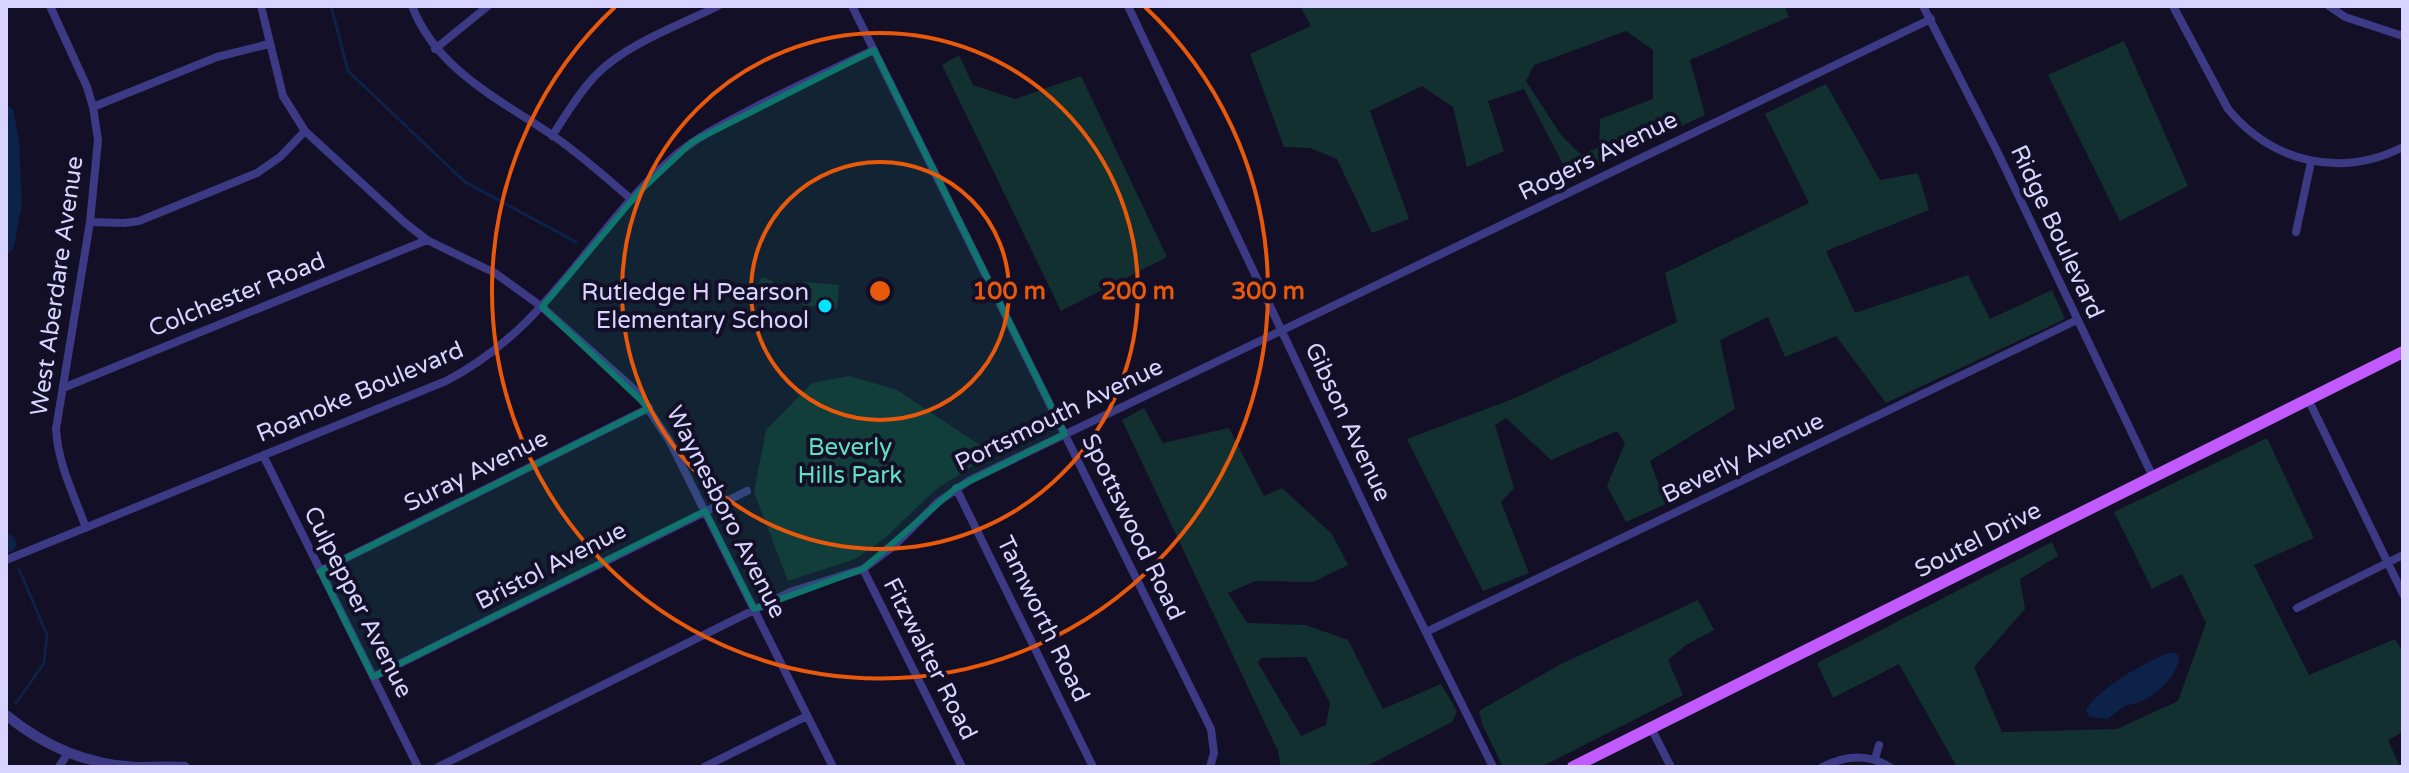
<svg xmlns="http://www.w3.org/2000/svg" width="2409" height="773" font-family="'Varela Round',sans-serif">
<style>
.green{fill:#12302f;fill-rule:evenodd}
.water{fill:#0c2248}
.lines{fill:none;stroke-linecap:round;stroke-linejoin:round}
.stream{stroke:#0c2248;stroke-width:3}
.river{stroke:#0c2248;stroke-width:16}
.minor{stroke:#3d3a85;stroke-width:8}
.tertiary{stroke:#3d3a85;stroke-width:10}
.primary{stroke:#c25bff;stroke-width:12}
.marked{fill:#0f766e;fill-opacity:0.2;stroke:#0f766e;stroke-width:6;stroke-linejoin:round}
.ring{fill:none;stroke:#e8590c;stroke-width:4}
.poi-dot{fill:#00e5ff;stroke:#130f26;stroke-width:3}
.labels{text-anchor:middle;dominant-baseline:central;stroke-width:8;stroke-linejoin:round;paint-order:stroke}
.street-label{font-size:24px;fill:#d9d4ff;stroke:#130f26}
.poi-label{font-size:24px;fill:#d9d4ff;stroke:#130f26;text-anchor:end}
.park-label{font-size:24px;fill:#5fe0c0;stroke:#130f26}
.centre{fill:#e8590c;stroke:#130f26;stroke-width:4}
.ring-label{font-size:24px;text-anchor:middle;font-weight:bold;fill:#e8590c;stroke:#130f26;stroke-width:8;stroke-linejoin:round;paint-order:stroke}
</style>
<rect width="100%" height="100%" fill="#130f26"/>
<path class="green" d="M1300,6H1785L1789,17L1690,60L1705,115L1570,178L1524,89L1488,101L1504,151L1467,167L1453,107L1422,86L1370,111L1409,219L1372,233L1337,159L1310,148L1284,147L1250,54L1311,26ZM1626,31L1653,50V99L1600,119L1599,147L1581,155L1561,135L1526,81L1534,65Z
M2124,41L2188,186L2120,221L2048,75Z
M959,55L973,85L1015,99L1081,76L1167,257L1061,311L942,65Z
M1826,84L1880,180L1918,173L1929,210L1826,251L1855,313L1968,275L1990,319L2052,290L2065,319L1886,403L1836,336L1785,357L1768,317L1720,340L1735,409L1650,461L1666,504L1626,522L1607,486L1625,443L1617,431L1551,460L1506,418L1495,425L1514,488L1501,502L1529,573L1483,591L1407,439L1515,398L1677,322L1665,273L1809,203L1765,114Z
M762,277L773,281L776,288L771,296L763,295L755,290Z
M804,282L839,285L837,309L802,305Z
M849,376L897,390L992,453L935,490L885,538L855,559L788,581L754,492L766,430L812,383Z
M1144,408L1163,443L1229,428L1264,496L1282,488L1332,534L1348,565L1313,582L1255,581L1228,593L1247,623L1306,625L1348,640L1383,709L1441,684L1457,711L1452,722L1365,767H1281L1278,751L1122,420ZM1306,657L1330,703L1326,725L1301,736L1258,663L1261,658Z
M2267,438L2314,538L2254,565L2309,675L2395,639L2403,652V732L2388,740L2400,767H1957L1899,664L1833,698L1817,663L2052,542L2058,556L2020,579L2025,609L1974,667L2002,732L2117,729L2178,701L2206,623L2182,574L2152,589L2114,512Z
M1698,600L1714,630L1686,645L1668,660L1683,695L1541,767H1503L1482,724L1479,711L1559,665Z"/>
<path class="water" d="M2168,653H2175L2179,656C2178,675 2159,693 2142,701C2136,704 2129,704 2123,707C2117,711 2113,716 2107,719L2089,717L2086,709C2105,684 2139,666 2168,653Z"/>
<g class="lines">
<path class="stream" d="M331,6L348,71L465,182L576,242
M16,703L44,663L47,635L19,569"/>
<path class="river" d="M6,114L11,142L14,204L6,245
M6,541L8,544"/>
<path class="minor" d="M50,6L87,87L93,107L98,140L90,222L56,429C58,464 74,495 86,528
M261,6L283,96L305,131L404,222L427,240L495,273L542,307L636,391L669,440L833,767
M412,6C437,71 501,100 555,137C582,156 607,178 632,200
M852,6L1211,729L1214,753L1210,767
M1128,6L1391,562L1493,767
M1923,6L1997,151L2153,477
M2173,6L2228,109C2272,162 2340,179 2403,147
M2329,6L2345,17L2403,36
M435,49L488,6
M93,107L217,57L269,44
M552,136C566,115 579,92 597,74C626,44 680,25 718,6
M90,222L124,223L139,221L257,173L280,157L305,131
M2296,232L2311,162
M63,388L427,240
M2308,399L2403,594
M263,455L418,767
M956,488L1093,767
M6,560L446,381C548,329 589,232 670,160C699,134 735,118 769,100C804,83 839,66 874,50
M863,569L962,767
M320,571L649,408
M2297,608L2403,555
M1426,632L2077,320
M373,677L747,491
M1651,728L1671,767
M1875,759L1879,745
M59,767L68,753
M438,767L790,592L863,569L895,545L938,502L970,480L1931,19
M704,767L807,716
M1822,767C1844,756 1868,753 1890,767"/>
<path class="tertiary" d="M6,715C43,745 87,765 136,767C152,767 169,766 185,767"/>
<path class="primary" d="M1573,767L2403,352"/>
</g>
<path class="marked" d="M874,50L1065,434L956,488L863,569L754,609L705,511L373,677L320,571L649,408L542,307L639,192L692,142Z"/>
<g class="ring">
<circle cx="880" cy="291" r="129"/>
<circle cx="880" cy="291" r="258"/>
<path d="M1145 7A388 388 0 1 1 615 7"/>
</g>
<circle class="poi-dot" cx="825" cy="306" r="8"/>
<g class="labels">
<g class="street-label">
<text transform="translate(1598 156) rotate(-26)">Rogers Avenue</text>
<text transform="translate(2057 232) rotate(65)">Ridge Boulevard</text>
<text transform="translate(57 286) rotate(-82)">West Aberdare Avenue</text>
<text transform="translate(237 295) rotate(-22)">Colchester Road</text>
<text transform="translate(360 392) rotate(-23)">Roanoke Boulevard</text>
<text transform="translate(1059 415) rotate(-26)">Portsmouth Avenue</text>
<text transform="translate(1348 422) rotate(65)">Gibson Avenue</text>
<text transform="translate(1743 458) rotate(-26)">Beverly Avenue</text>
<text transform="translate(476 471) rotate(-26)">Suray Avenue</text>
<text transform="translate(726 512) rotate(63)">Waynesboro Avenue</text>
<text transform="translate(1133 527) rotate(64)">Spottswood Road</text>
<text transform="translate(1978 540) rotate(-27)">Soutel Drive</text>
<text transform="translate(551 566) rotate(-27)">Bristol Avenue</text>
<text transform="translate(358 602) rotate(63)">Culpepper Avenue</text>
<text transform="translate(1043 619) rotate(64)">Tamworth Road</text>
<text transform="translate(930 659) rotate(63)">Fitzwalter Road</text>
</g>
<g class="poi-label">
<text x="809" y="292">Rutledge H Pearson<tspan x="809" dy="28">Elementary School</tspan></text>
</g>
<g class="park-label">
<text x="850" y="447">Beverly<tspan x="850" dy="28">Hills Park</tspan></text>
</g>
</g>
<circle cx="880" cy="291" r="12" class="centre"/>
<g class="ring-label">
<text x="1009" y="299">100 m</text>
<text x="1138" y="299">200 m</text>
<text x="1268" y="299">300 m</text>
</g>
<rect width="2409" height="773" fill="none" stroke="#d9d4ff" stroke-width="16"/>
</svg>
